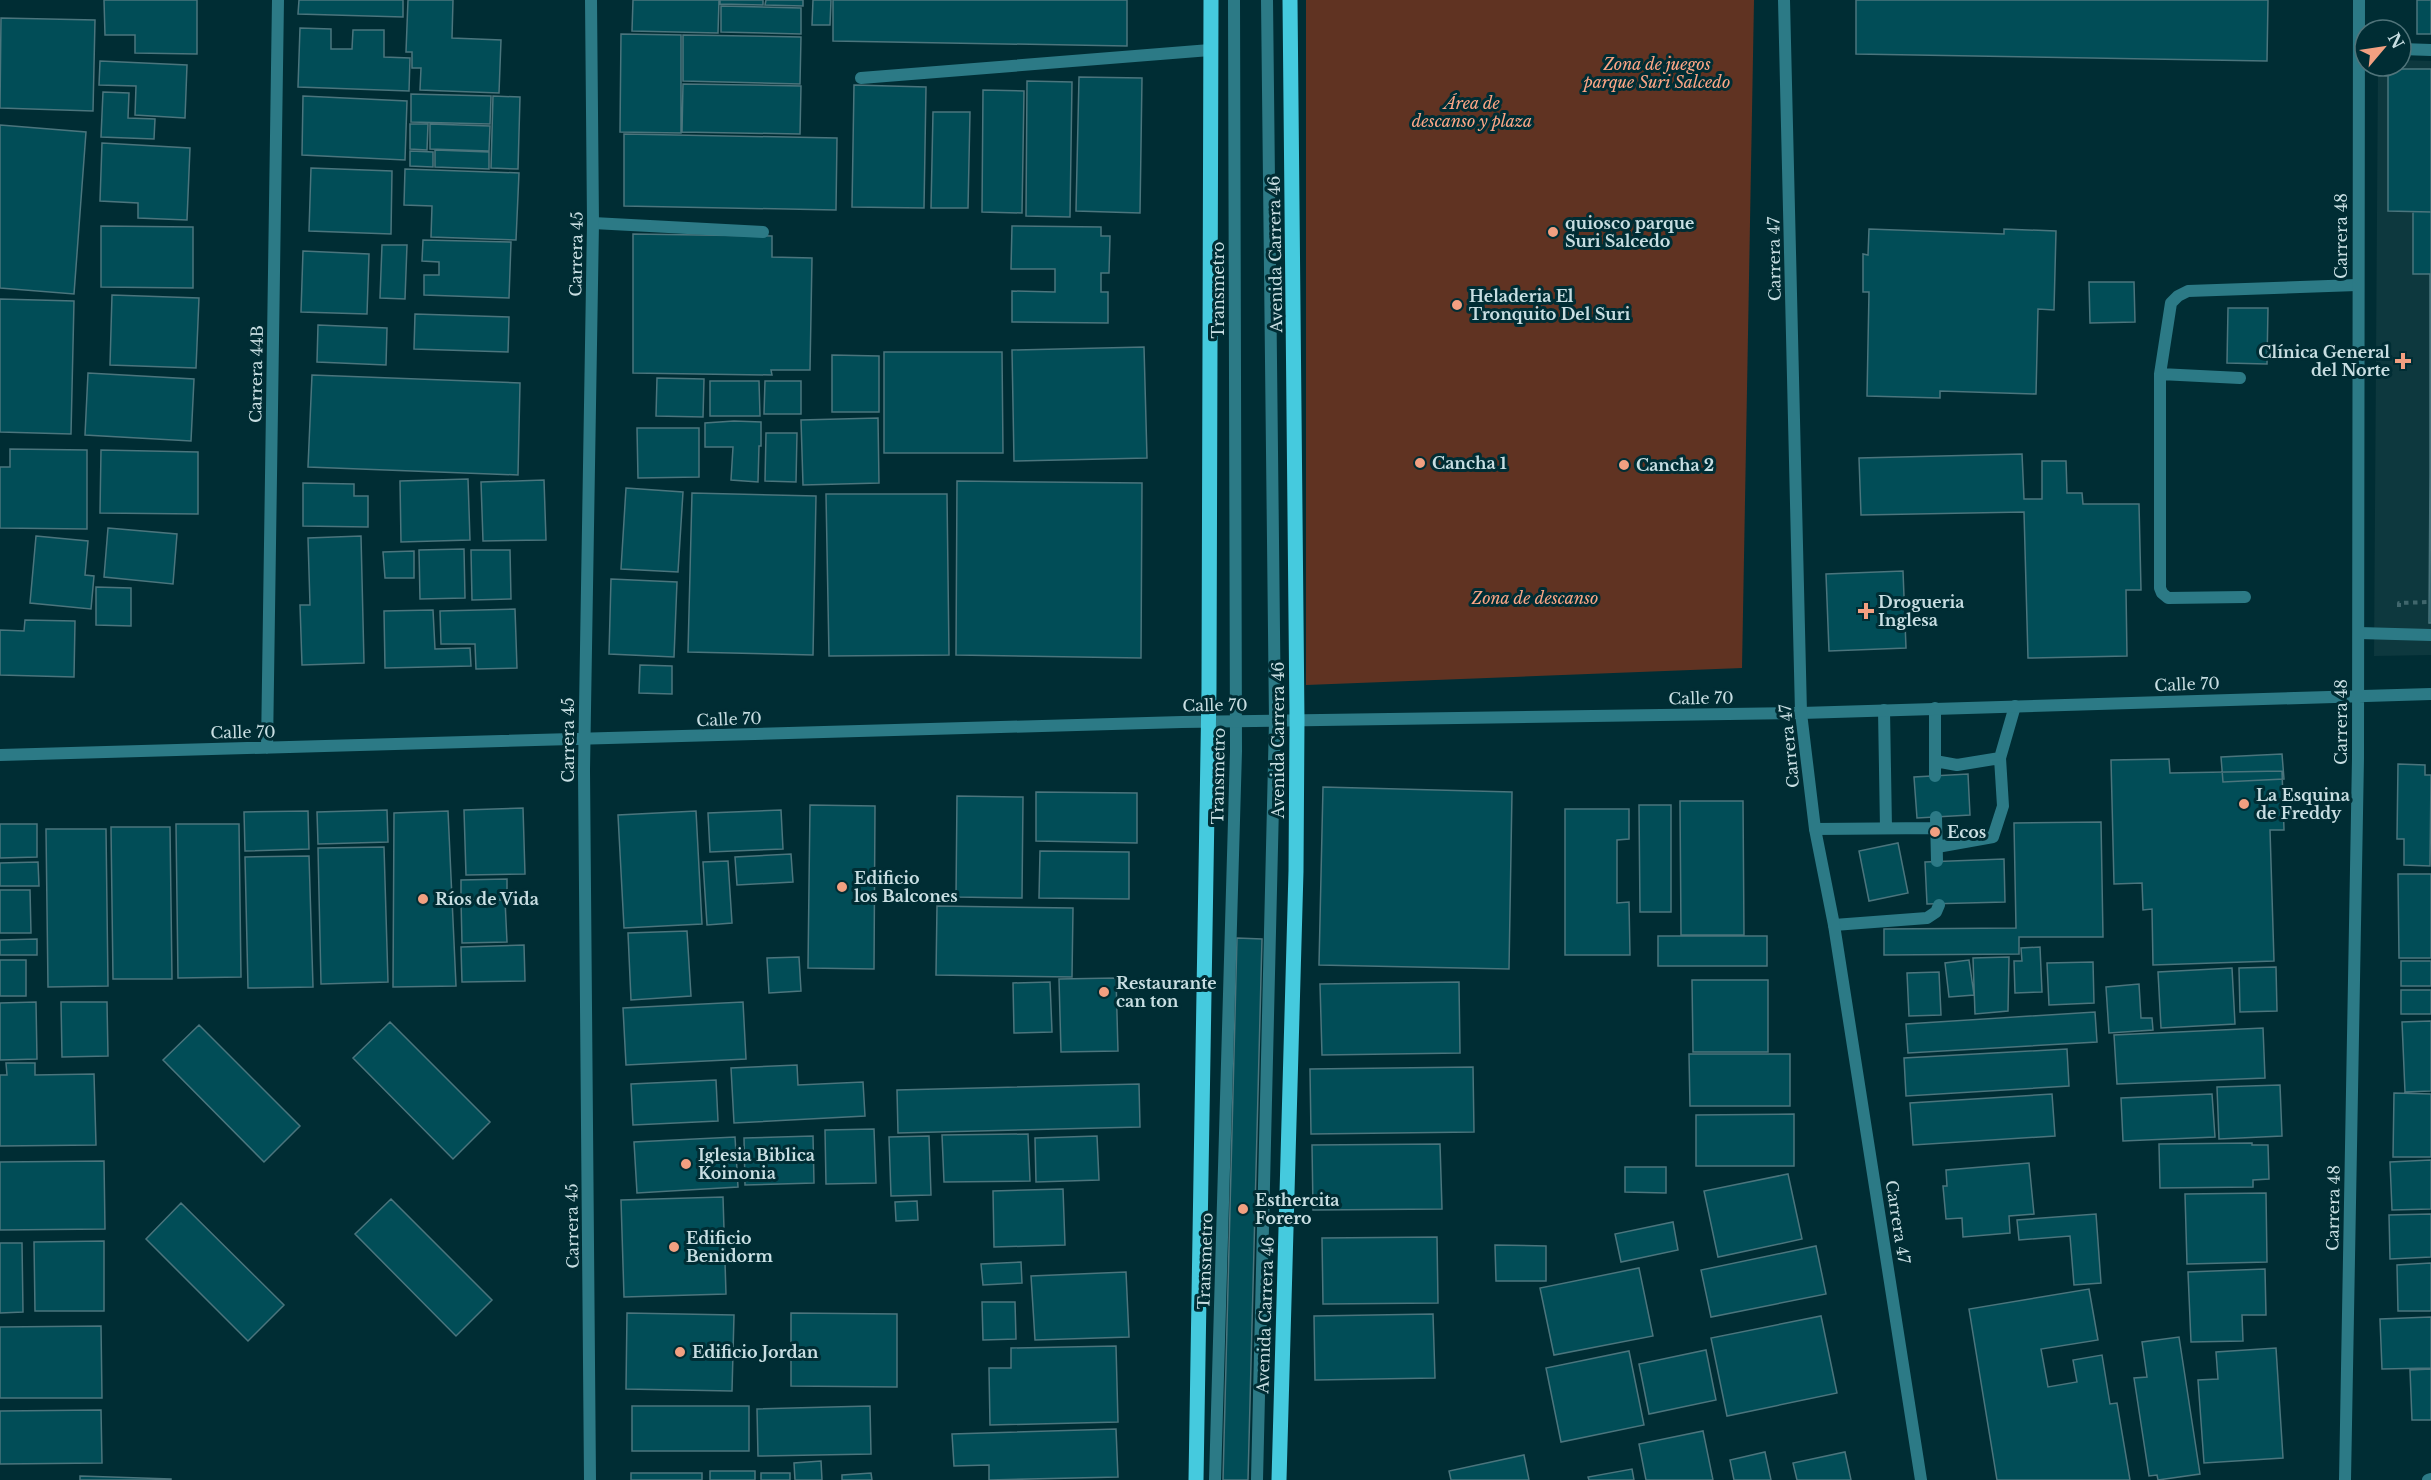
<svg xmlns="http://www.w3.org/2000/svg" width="2431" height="1480" font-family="'Libre Baskerville',serif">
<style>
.built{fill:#0d383e}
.green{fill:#603322}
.building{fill:#014d57;stroke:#4b757d;stroke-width:1.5}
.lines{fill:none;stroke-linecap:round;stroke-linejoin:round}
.path{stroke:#40666c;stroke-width:4;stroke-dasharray:4.5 4.5;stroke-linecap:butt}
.service{stroke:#2c7a86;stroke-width:12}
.minor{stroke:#2c7a86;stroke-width:12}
.tertiary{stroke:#2c7a86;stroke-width:12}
.primary{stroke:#45cade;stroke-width:15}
.poi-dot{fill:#f2a081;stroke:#002d34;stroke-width:2}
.labels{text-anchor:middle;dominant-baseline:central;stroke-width:6;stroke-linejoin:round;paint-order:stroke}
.park-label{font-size:16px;font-style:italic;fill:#fca686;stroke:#002d34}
.poi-label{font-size:16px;font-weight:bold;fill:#c8dee2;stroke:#002d34;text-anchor:start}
.street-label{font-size:16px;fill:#c8dee2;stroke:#002d34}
</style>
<rect width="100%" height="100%" fill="#002d34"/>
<path class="built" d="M2401,60L2431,61V655L2374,656L2378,66H2401Z"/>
<path class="green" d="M1306,0H1754L1742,668L1306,685Z"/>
<path class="building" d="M104,0H197V54L135,53V35H105Z
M299,0H403V17L298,14Z
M408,0H453L452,38L501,40L499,93L420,90L421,68H412V52H406Z
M633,0H719L718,33L632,31Z
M720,0H763V5L720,4Z
M766,0H803V6L765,5Z
M813,0H831L830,25H812Z
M833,0H1127V46L833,41Z
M1856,0H2268L2267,61L1856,54Z
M2417,0H2431V34H2417Z
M721,6L801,8V34L721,32Z
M1,18L95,20L93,111L0,108Z
M300,28L331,29V49H352L353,30H384V57L410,58L409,91L298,87Z
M621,34L681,35V133L620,132Z
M683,35L801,37L800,84L683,81Z
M100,61L187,65L185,118L135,115L136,86L99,85Z
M2388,69H2431V212L2388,211Z
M1079,77L1142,78L1140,213L1076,211Z
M1027,81L1072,82L1070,217L1026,216Z
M683,84L801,86L800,134L682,132Z
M854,85L926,87L924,208L852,207Z
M983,90L1024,91L1022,213L982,212Z
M103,92L129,93L128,118L155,119L154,139L101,137Z
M411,94L491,96L490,124L411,122Z
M303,96L407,101L405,160L302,155Z
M493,96L520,97L518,169L491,168Z
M933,112H970L968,208H931Z
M410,124H428L427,150L410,149Z
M430,124L490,126L489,151L430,149Z
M0,125L86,132L74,294L0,288Z
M624,134L837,138L836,210L624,206Z
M102,143L190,148L187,220L138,218V203L100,201Z
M435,150L489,152V169L435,167Z
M410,151L433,152V167L410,166Z
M311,168L392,171L391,234L309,231Z
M405,169L519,173L516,240L431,237L432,206L404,205Z
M2413,212H2431V274H2413Z
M101,226L193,227V288L101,287Z
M1012,226L1101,227V236H1110L1109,273H1101V292H1108V323L1012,322V291L1055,292V269H1011Z
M1869,229L2004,234V229L2056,231L2054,310L2038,309L2036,394L1940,391V398L1867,396L1869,292H1863V254L1868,255Z
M633,234L772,236V257L812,258L810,370H771L772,375L633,373Z
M423,240L511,242L509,298L424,295V275H439V262L422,261Z
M382,245H407L405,299L380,298Z
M303,251L369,254L367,314L301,312Z
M2430,274H2431V473H2430Z
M2089,282H2134L2135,322L2090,323Z
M112,295L199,298L196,368L110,365Z
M0,299L74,301L71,434L0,432Z
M2228,308H2268L2267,364L2227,363Z
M415,314L509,317L508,352L414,349Z
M318,325L387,328L386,365L317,362Z
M1144,347L1147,458L1014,461L1012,350Z
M884,352H1002L1003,453H884Z
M832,355L879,356V412H832Z
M88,373L194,379L191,441L85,435Z
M312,375L520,383L518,475L308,467Z
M657,378L704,379L703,417L656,416Z
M710,381H759L760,416H710Z
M765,381H801V414H764Z
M878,418L879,483L803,485L801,420Z
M734,421L761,422V446H759L758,482L731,480L733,447H705V423Z
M637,428H699V477L638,478Z
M766,433H797L796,482L765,481Z
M10,449L87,450V529L0,528V467H10Z
M101,450L198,452V514L100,513Z
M2022,454L2024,499H2042V461H2066L2067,493H2082L2083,504H2139L2141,590H2126L2127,656L2028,658L2024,512L1861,515L1859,458Z
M2430,473H2431V623H2429Z
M468,479L470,540L401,542L400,481Z
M544,480L546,540L483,541L481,482Z
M957,481L1142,483L1141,658L956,655Z
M303,483L354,484V496H368V527L303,526Z
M626,488L683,492L678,572L621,569Z
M692,493L816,496L813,655L688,652Z
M826,494H947L949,655L829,656Z
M108,528L177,534L173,584L104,577Z
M36,536L88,541L85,575L94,576L91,609L30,603Z
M361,536L364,663L302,665L300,605H310L308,538Z
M464,549L465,598L420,599L419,550Z
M471,550H510L511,599L472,600Z
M414,551V578H385L383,552Z
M1903,571L1906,648L1829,651L1826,574Z
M611,579L677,582L674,657L609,654Z
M96,587L131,588V626L96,625Z
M515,609L517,668L476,669L475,644H441L440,611Z
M433,610L435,649L470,648L471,666L385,668L384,611Z
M25,620L75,621L74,677L0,675V630L24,631Z
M640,665L672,666V694L639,693Z
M2282,754L2284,779L2223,782L2221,757Z
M2169,759L2170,773L2282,771L2284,830H2270L2274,961L2153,965L2152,909L2143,910L2142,883L2114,884L2111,760Z
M2398,764L2425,765V775H2431L2430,866L2404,865V839H2397Z
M1968,774L1970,815L1917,818L1914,777Z
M1323,787L1512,792L1509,969L1319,965Z
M1036,792L1137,793V843L1036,841Z
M957,796L1023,797L1022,898L956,897Z
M1680,801H1743L1744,935H1681Z
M810,805L875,806L874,969L808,968Z
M1639,805H1671V912H1640Z
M523,808L525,874L466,875L464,810Z
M1565,809H1629V839L1617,840V903L1629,902L1630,955H1565Z
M387,810L388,842L318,844L317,812Z
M781,810L783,849L710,852L708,813Z
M308,811L309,849L245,851L244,812Z
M448,811L456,986L393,987L394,813Z
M696,811L702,924L624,928L618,815Z
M2101,822L2103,937H2019V954L1884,955V929L2016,928L2014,823Z
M0,824H37V857L0,858Z
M176,824H239L241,977L178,978Z
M111,827H170L172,979H113Z
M46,829H106L108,986L48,987Z
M1898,843L1908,893L1869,901L1859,851Z
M384,847L388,982L321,984L318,848Z
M1040,851L1129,852V899L1039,898Z
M791,854L793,882L737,885L735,857Z
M309,856L313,987L248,988L245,857Z
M2004,859L2005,902L1927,904L1925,862Z
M728,861L732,923L707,925L703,862Z
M38,862L39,886H0V863Z
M2398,874H2431V958H2399Z
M507,879V899L461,900V880Z
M0,890H30L31,933H0Z
M461,900H505L507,942L462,943Z
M937,906L1073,908L1072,977L936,975Z
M687,931L691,996L631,1000L628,933Z
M1658,936H1767V966H1658Z
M1237,938L1262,939L1248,1480H1223Z
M37,939V955H0V940Z
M524,945L525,981L462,982L461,947Z
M2040,947L2042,992L2015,993L2014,961H2022L2021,948Z
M799,957L801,991L769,993L767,958Z
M2009,957L2008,1011L1975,1014L1973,958Z
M0,960H26V996H0Z
M1969,960L1974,995L1949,997L1945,963Z
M2401,961H2431V986H2401Z
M2093,962L2094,1003L2049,1005L2047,963Z
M2276,967L2277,1011L2240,1012L2239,968Z
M2232,968L2235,1024L2161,1028L2158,972Z
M1939,972L1941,1015L1909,1016L1907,973Z
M1116,978L1118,1051L1061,1052L1059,979Z
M1692,980H1768V1052H1693Z
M1050,982L1052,1032L1014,1033L1013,983Z
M1459,982L1460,1053L1322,1055L1320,984Z
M2139,984L2141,1018H2152L2153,1030L2109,1033L2106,987Z
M2401,990H2431V1014H2401Z
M36,1002L37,1059L0,1060V1003Z
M61,1002H107L108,1056L62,1057Z
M743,1002L746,1059L626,1065L623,1008Z
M2095,1012L2097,1042L1908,1053L1906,1024Z
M2431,1021V1091L2405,1092L2402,1022Z
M390,1022L490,1122L453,1159L353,1058Z
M199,1025L300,1126L264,1162L163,1060Z
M2263,1028L2265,1078L2117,1084L2114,1035Z
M2067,1049L2069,1086L1906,1096L1904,1058Z
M1689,1054H1790V1106H1690Z
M6,1063H35V1075L94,1074L96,1145L0,1146V1075H7Z
M797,1065L798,1085L863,1082L865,1116L734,1123L731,1068Z
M1473,1067L1474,1132L1311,1134L1310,1069Z
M716,1080L718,1121L633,1125L631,1084Z
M1139,1084L1140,1127L898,1133L897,1090Z
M2280,1085L2282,1136L2219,1139L2217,1087Z
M2394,1093L2431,1094V1157H2393Z
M2052,1094L2055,1136L1913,1145L1910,1103Z
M2212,1094L2215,1137L2123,1141L2121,1098Z
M1794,1114V1166H1696V1115Z
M874,1129L876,1183L826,1184L825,1130Z
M1028,1134L1030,1181L944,1182L942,1135Z
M813,1136L814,1183L745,1185L744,1138Z
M929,1136L931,1195L891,1196L889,1137Z
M1097,1136L1099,1180L1036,1182L1035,1138Z
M735,1137L738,1187L637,1193L634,1142Z
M2252,1143V1145H2268L2269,1179L2253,1180V1187L2160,1188L2159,1144Z
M1440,1144L1442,1209L1313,1210L1312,1145Z
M2431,1160V1209L2392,1210L2390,1162Z
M104,1161L105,1229L0,1230V1162Z
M2029,1163L2034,1214L2009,1216L2010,1233L1963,1237L1962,1218L1946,1219L1943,1186H1947L1946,1170Z
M1625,1167H1666V1193L1625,1192Z
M1788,1174L1802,1239L1718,1257L1704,1191Z
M1063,1189L1065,1245L994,1247L993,1191Z
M2266,1193L2267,1262L2187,1264L2185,1194Z
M723,1197L726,1294L624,1297L621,1200Z
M391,1199L492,1300L456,1336L355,1234Z
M917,1201L918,1220L896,1221L895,1202Z
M181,1203L284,1305L248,1341L146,1239Z
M2096,1214L2101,1283L2074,1285L2070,1236L2019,1240L2017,1220Z
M2431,1214V1257L2390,1259L2389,1215Z
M1673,1222L1678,1250L1621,1262L1615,1234Z
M1437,1237L1438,1303L1323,1304L1322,1238Z
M104,1241V1311H35L34,1242Z
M0,1243H22L23,1312L0,1313Z
M1495,1245L1546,1246V1281H1496Z
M1816,1246L1826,1294L1711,1317L1701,1270Z
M1021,1262L1022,1283L983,1285L981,1264Z
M2431,1263V1311H2398L2397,1265Z
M1639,1268L1653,1336L1554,1355L1540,1288Z
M2265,1269L2266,1315H2242L2243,1341L2191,1342L2188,1272Z
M1126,1272L1129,1337L1035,1340L1031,1276Z
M2089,1289L2098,1340L2041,1349L2048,1387L2077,1382L2073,1360L2102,1355L2110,1404L2117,1403L2130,1480H1997L1969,1309Z
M982,1302H1015L1016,1339L983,1340Z
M627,1313L734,1315L732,1391L626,1389Z
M791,1313L897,1314V1387L791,1386Z
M1433,1314L1435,1378L1315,1380L1314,1316Z
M1821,1316L1837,1393L1727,1416L1711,1338Z
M2431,1317V1368L2382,1369L2380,1319Z
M101,1326L102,1398H0V1327Z
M2179,1337L2200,1474L2158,1480L2157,1475L2149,1476L2134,1378L2147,1377L2142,1342Z
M1116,1346L1118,1422L990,1425L989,1368H1011V1348Z
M2276,1348L2283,1458L2204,1463L2198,1380L2218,1379L2216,1352Z
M1706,1350L1716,1400L1649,1414L1639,1364Z
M1629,1351L1644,1425L1561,1442L1546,1368Z
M2431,1369V1420H2412L2410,1370Z
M632,1406H749V1451H632Z
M870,1406L871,1454L758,1456L757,1409Z
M101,1410L102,1463L0,1464V1411Z
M1116,1429L1118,1477L989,1480V1465L954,1466L952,1434Z
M1703,1431L1713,1480H1646L1639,1444Z
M1765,1452L1771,1480H1734L1730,1460Z
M1845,1452L1851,1480H1797L1793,1463Z
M1524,1455L1529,1480H1451L1449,1471Z
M821,1461L822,1480H795L794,1463Z
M1632,1469L1634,1480H1589L1588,1477Z
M710,1471H755V1480H710Z
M631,1473H702V1480H631Z
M761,1473H790V1480H761Z
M871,1473L872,1480H842V1475Z
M80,1476L171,1479V1480H80Z"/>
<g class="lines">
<path class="path" d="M2399,607V603L2430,602"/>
<path class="service" d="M2401,49L2431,50
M861,78L1210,50
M593,223L763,232
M2160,374L2240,378
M2245,597L2168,598L2162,593L2160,588V374L2171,303L2178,296L2188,291L2357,285
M2359,633L2431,635
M1884,710L1886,828
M1935,761L1957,765L2000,758L2015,706
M1935,776V708
M1936,817L1937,861
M1815,829L1936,828
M1937,847L1993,837L2003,806L2000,758
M1834,925L1927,918L1936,912L1939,905
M1215,1480L1236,751L1234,0
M1257,1480L1275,721L1267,0"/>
<path class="minor" d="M267,748L278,0
M0,755L1182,722L1801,713L2431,694
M590,1480L584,770L593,223L591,0
M2345,1480L2358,758L2359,0
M2428,1480L2431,1479"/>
<path class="tertiary" d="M1784,0L1801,713L1815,829L1834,925L1921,1480"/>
<path class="primary" d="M1196,1480L1209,689L1211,0
M1279,1480L1296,871L1297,720L1290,0"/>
</g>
<g class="poi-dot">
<circle cx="1553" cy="232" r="6"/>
<circle cx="1457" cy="305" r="6"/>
<path d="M2400 352h6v6h6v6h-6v6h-6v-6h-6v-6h6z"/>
<circle cx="1420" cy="463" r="6"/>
<circle cx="1624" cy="465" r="6"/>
<path d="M1863 602h6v6h6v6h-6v6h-6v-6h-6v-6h6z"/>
<circle cx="2244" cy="804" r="6"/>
<circle cx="1935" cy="832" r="6"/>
<circle cx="842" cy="887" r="6"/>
<circle cx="423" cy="899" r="6"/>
<circle cx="1104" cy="992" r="6"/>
<circle cx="686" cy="1164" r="6"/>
<circle cx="1243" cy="1209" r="6"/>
<circle cx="674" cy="1247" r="6"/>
<circle cx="680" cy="1352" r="6"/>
</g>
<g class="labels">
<g class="park-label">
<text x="1657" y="64">Zona de juegos<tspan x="1657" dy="18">parque Suri Salcedo</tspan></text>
<text x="1472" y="103">Área de<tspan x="1472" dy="18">descanso y plaza</tspan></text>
<text x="1535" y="598">Zona de descanso</text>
</g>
<g class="poi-label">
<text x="1565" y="223">quiosco parque<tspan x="1565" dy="18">Suri Salcedo</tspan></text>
<text x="1469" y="296">Heladeria El<tspan x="1469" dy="18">Tronquito Del Suri</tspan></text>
<text x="2390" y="352" text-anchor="end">Clínica General<tspan x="2390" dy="18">del Norte</tspan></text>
<text x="1432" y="463">Cancha 1</text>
<text x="1636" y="465">Cancha 2</text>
<text x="1878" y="602">Drogueria<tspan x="1878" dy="18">Inglesa</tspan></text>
<text x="2256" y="795">La Esquina<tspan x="2256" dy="18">de Freddy</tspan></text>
<text x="1947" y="832">Ecos</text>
<text x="854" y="878">Edificio<tspan x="854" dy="18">los Balcones</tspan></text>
<text x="435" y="899">Ríos de Vida</text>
<text x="1116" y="983">Restaurante<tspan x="1116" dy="18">can ton</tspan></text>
<text x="698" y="1155">Iglesia Biblica<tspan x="698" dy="18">Koinonia</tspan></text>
<text x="1255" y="1200">Esthercita<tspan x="1255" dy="18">Forero</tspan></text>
<text x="686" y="1238">Edificio<tspan x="686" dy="18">Benidorm</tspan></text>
<text x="692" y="1352">Edificio Jordan</text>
</g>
<g class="street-label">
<text transform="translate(2341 236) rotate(-90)">Carrera 48</text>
<text transform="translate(576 254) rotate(-89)">Carrera 45</text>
<text transform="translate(1275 254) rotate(-91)">Avenida Carrera 46</text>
<text transform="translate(1774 259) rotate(-91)">Carrera 47</text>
<text transform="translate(1218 290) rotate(-90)">Transmetro</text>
<text transform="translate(256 374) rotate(-89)">Carrera 44B</text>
<text transform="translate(2187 684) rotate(-2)">Calle 70</text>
<text transform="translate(1701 698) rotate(-1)">Calle 70</text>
<text transform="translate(1215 705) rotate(-1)">Calle 70</text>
<text transform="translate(729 719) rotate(-2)">Calle 70</text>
<text transform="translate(2341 722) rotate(-90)">Carrera 48</text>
<text transform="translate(243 732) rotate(-1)">Calle 70</text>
<text transform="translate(568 740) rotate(-90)">Carrera 45</text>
<text transform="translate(1278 740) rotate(-90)">Avenida Carrera 46</text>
<text transform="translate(1789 746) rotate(-96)">Carrera 47</text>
<text transform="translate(1218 776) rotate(-89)">Transmetro</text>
<text transform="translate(2333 1208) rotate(-89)">Carrera 48</text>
<text transform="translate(1898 1222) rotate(81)">Carrera 47</text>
<text transform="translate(572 1226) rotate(-91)">Carrera 45</text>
<text transform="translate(1205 1261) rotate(-88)">Transmetro</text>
<text transform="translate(1265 1315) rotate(-88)">Avenida Carrera 46</text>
</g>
</g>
<g transform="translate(2383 48) rotate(61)"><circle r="28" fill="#002d34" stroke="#50747a" stroke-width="1.5"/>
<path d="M0-4.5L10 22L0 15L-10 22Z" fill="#f2a081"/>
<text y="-9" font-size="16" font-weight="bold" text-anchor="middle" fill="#c8dee2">N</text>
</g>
</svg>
